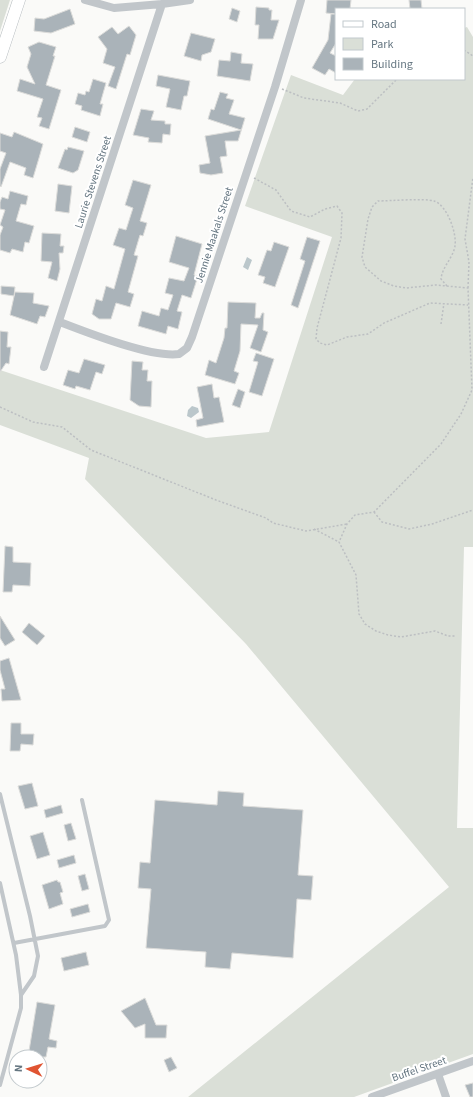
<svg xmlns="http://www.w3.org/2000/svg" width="473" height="1097" font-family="'Source Sans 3',sans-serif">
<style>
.green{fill:#dadfd7}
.water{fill:#bbc7cb}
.building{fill:#aab3b9;stroke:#dcdcda}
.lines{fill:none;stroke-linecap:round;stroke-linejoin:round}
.secondary-casing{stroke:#b4babe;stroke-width:13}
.path{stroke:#bcbfc2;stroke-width:1.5;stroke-dasharray:2 2;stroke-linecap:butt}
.lane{stroke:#c1c6ca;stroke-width:4}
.street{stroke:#c1c6ca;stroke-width:8}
.secondary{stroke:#fff;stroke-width:12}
.labels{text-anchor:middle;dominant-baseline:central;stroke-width:4;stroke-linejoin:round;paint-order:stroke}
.street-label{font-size:11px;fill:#667782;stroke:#fff}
</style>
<rect width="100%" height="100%" fill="#fafaf8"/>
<path class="green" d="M0,0H10L0,31Z
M467,27L473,37V547H464L457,828H473V1054L354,1097H188L449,887L246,644L85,479L89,458L0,425V370L206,438L269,432L332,237L245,206L291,75L343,95L355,79H464V28Z"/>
<path class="water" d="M247,257L252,260L248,270L243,267Z
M192,406L198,408L199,412L191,418L187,416L188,410Z"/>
<path class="building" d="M327,0H351L350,9H336V14L326,13Z
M409,0H421L422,9H410Z
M256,7L269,8V10H272L271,20H279L273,39H258L259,25H255Z
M232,8L240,11L237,22L229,19Z
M70,9L75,24L51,33L34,31L35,18L44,19Z
M331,14H336V43L330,53L336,56V73L329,69L325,75L312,68L328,40Z
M129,26L136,35L130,55L127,54L116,89L108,86L115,67L103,63L107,49L98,37L112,27L118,34Z
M191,33L215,39L211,52L202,55L201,61L184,56Z
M39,42L56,47L53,56H55L46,85L61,90L49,129L39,126L42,118L37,117L43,99L17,91L20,79L35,84L27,67L31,54L28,47Z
M231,52L242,54L241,63L253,64L250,81L217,76L219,60L230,61Z
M158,75L190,81L187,96H184L181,110L166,107L170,89L156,86Z
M93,79L106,83L100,104H103L100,116L81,110L82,106L75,104L78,93L85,95L86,91L89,92Z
M220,92L228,94L226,98L234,100L229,114L245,118L238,141H225L227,156L220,157L223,173L211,175L200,173L199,165L210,163L205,136L241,130L208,119L211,109L214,110Z
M141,109L154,111L151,120L165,121V124H171L170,135L163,134L162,143L148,142L149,138L133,135Z
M75,127L90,132L87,142L72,137Z
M14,132L43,144L39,158L33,178L24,175L26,168L10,162L1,187L0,186V169L6,153L0,151V133L12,137Z
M68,147L84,151L78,170L73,173L58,168L65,149L67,150Z
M133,180L151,185L140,221L147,223L143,236L140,235L134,255L138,256L128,292L134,294L130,307L116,303L111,319H99L92,314L96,299L102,301L106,286L114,289L125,249L113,245L119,228L126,230L133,208L125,205Z
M58,184L72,186L69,213L55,211Z
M10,191L28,196L26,205L21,204L16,221L34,226L29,243L25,242L23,252L12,249L10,253L0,250V235L3,227L0,225L5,210L0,209V202L2,197L8,199Z
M42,233L61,234L60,246H64L63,253H59L60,269L57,281L48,278L52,262L41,261Z
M176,236L202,244L194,275L198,276L191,298L182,295L177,311L182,312L178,329L168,326L166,334L138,326L142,311L159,316L161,308L168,310L173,295L165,293L169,278L184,281L189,268L169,262Z
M307,237L320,241L298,308L291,305L305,261L300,259Z
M274,242L289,247L275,287L263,283L265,277L258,275L267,250L271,251Z
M1,286L15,287L14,296L1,294Z
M15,292L34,293L33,303L49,306L45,317L40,316L37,324L10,315Z
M228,302L256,303L255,318H260L262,313H264L263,330L268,332L261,352L250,348L258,325L241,324L240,351L234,371L239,373L235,384L205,375L209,360L216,363L224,338L225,328H227Z
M0,331L8,332L7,347H11L9,364L6,363L0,372Z
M256,353L274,359L262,396L249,392L258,362L253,361Z
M84,359L105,365L102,374L96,372L90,390L76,386L75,389L63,385L68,370L79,373Z
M132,361L143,362L142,370H148L147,381H152L151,407L139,406L130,400Z
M212,384L214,398L219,397L224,422L197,427L196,420L203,418L197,387Z
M238,389L245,392L240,408L232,405Z
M5,546L13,547V562L31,563L30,586L13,585L12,592H3Z
M0,616L15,640L5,646L0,638Z
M29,623L45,636L37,645L22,632Z
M9,658L21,700L2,701L1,689H5L0,670V661Z
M11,723H21V734H34L33,745L21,744L20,751H10Z
M32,783L38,806L25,809L18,786Z
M218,791L244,793L243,806L303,810L298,875L313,876L311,900L297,899L293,958L232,953L230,969L205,967L206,952L146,948L151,889L138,888L140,862L150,863L155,800L217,805Z
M61,805L63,813L46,818L44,810Z
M71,823L76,839L68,841L64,825Z
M43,832L50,855L37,859L30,836Z
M74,855L76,863L59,868L57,860Z
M85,874L89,889L82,891L78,876Z
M57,880L58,882H60L63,892L60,893L63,904L49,909L42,885Z
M88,904L90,912L72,917L70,909Z
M86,952L89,965L64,971L61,958Z
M145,998L156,1025H167L166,1038H145V1024L135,1028L121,1011Z
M37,1002L55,1005L49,1039L57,1041L56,1048L48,1047L46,1057H28Z
M171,1057L177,1068L169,1072L164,1060Z
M473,1083V1097H470L465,1085Z"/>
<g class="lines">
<g class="secondary-casing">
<path id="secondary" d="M0,57L19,0"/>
</g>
<path class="path" d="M464,50L473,56
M282,89L304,98L340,103L358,111L367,109L397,79
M254,178L276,190L291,211L310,217L325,209L337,206L342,213L341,238L317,328L316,339L320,343L327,345L347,337L368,334L384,323L430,303L468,305
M447,286L441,279C442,267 453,258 455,246C457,233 447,205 434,201C424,198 390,201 378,201L372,207L368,219L362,257L365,267L381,281L394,286L406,288L436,285L468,288L472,390L461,414L441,444L374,512L355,515L347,524L339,542L356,575L359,614L365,624L376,631L388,635L401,637L435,631L448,636H456
M468,288L469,262L465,239L473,177
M441,324L444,303
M0,407L33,422L62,427L91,450L216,500L266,518L273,523L306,531L347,524
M374,512L382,522L409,529L432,524L473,510
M314,529L339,542"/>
<path class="lane" d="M0,794L30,916L38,956L34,976L21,995
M0,883L16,955L21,995V1008L0,1085
M14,943L105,926L109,920L82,800"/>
<path class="street" d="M85,0L114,8L162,4L190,0
M60,322C86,332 152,358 179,354L187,348L192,337L275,87L301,0
M44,367L162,4
M438,1074L446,1097
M372,1097L473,1061"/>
<use href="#secondary" class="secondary"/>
</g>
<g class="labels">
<g class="street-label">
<text transform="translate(93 182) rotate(-72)">Laurie Stevens Street</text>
<text transform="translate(214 235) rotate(-72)">Jennie Maakals Street</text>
<text transform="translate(419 1069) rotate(-19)">Buffel Street</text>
</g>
</g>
<rect x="335" y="8" width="130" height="72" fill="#ffffff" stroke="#c2c9cd"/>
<rect x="343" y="21" width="20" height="6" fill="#ffffff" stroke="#c2c9cd"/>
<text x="371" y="28" font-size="12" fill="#667782">Road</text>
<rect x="343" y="38" width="20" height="12" fill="#dadfd7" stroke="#c2c9cd"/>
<text x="371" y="48" font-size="12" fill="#667782">Park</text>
<rect x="343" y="58" width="20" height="12" fill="#aab3b9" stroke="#c2c9cd"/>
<text x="371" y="68" font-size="12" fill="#667782">Building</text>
<g transform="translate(28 1069) rotate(274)"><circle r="19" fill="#ffffff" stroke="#c2c9cd"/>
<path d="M0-3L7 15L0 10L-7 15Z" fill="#e05432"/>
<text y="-6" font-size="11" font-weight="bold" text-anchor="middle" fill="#667782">N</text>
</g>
</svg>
